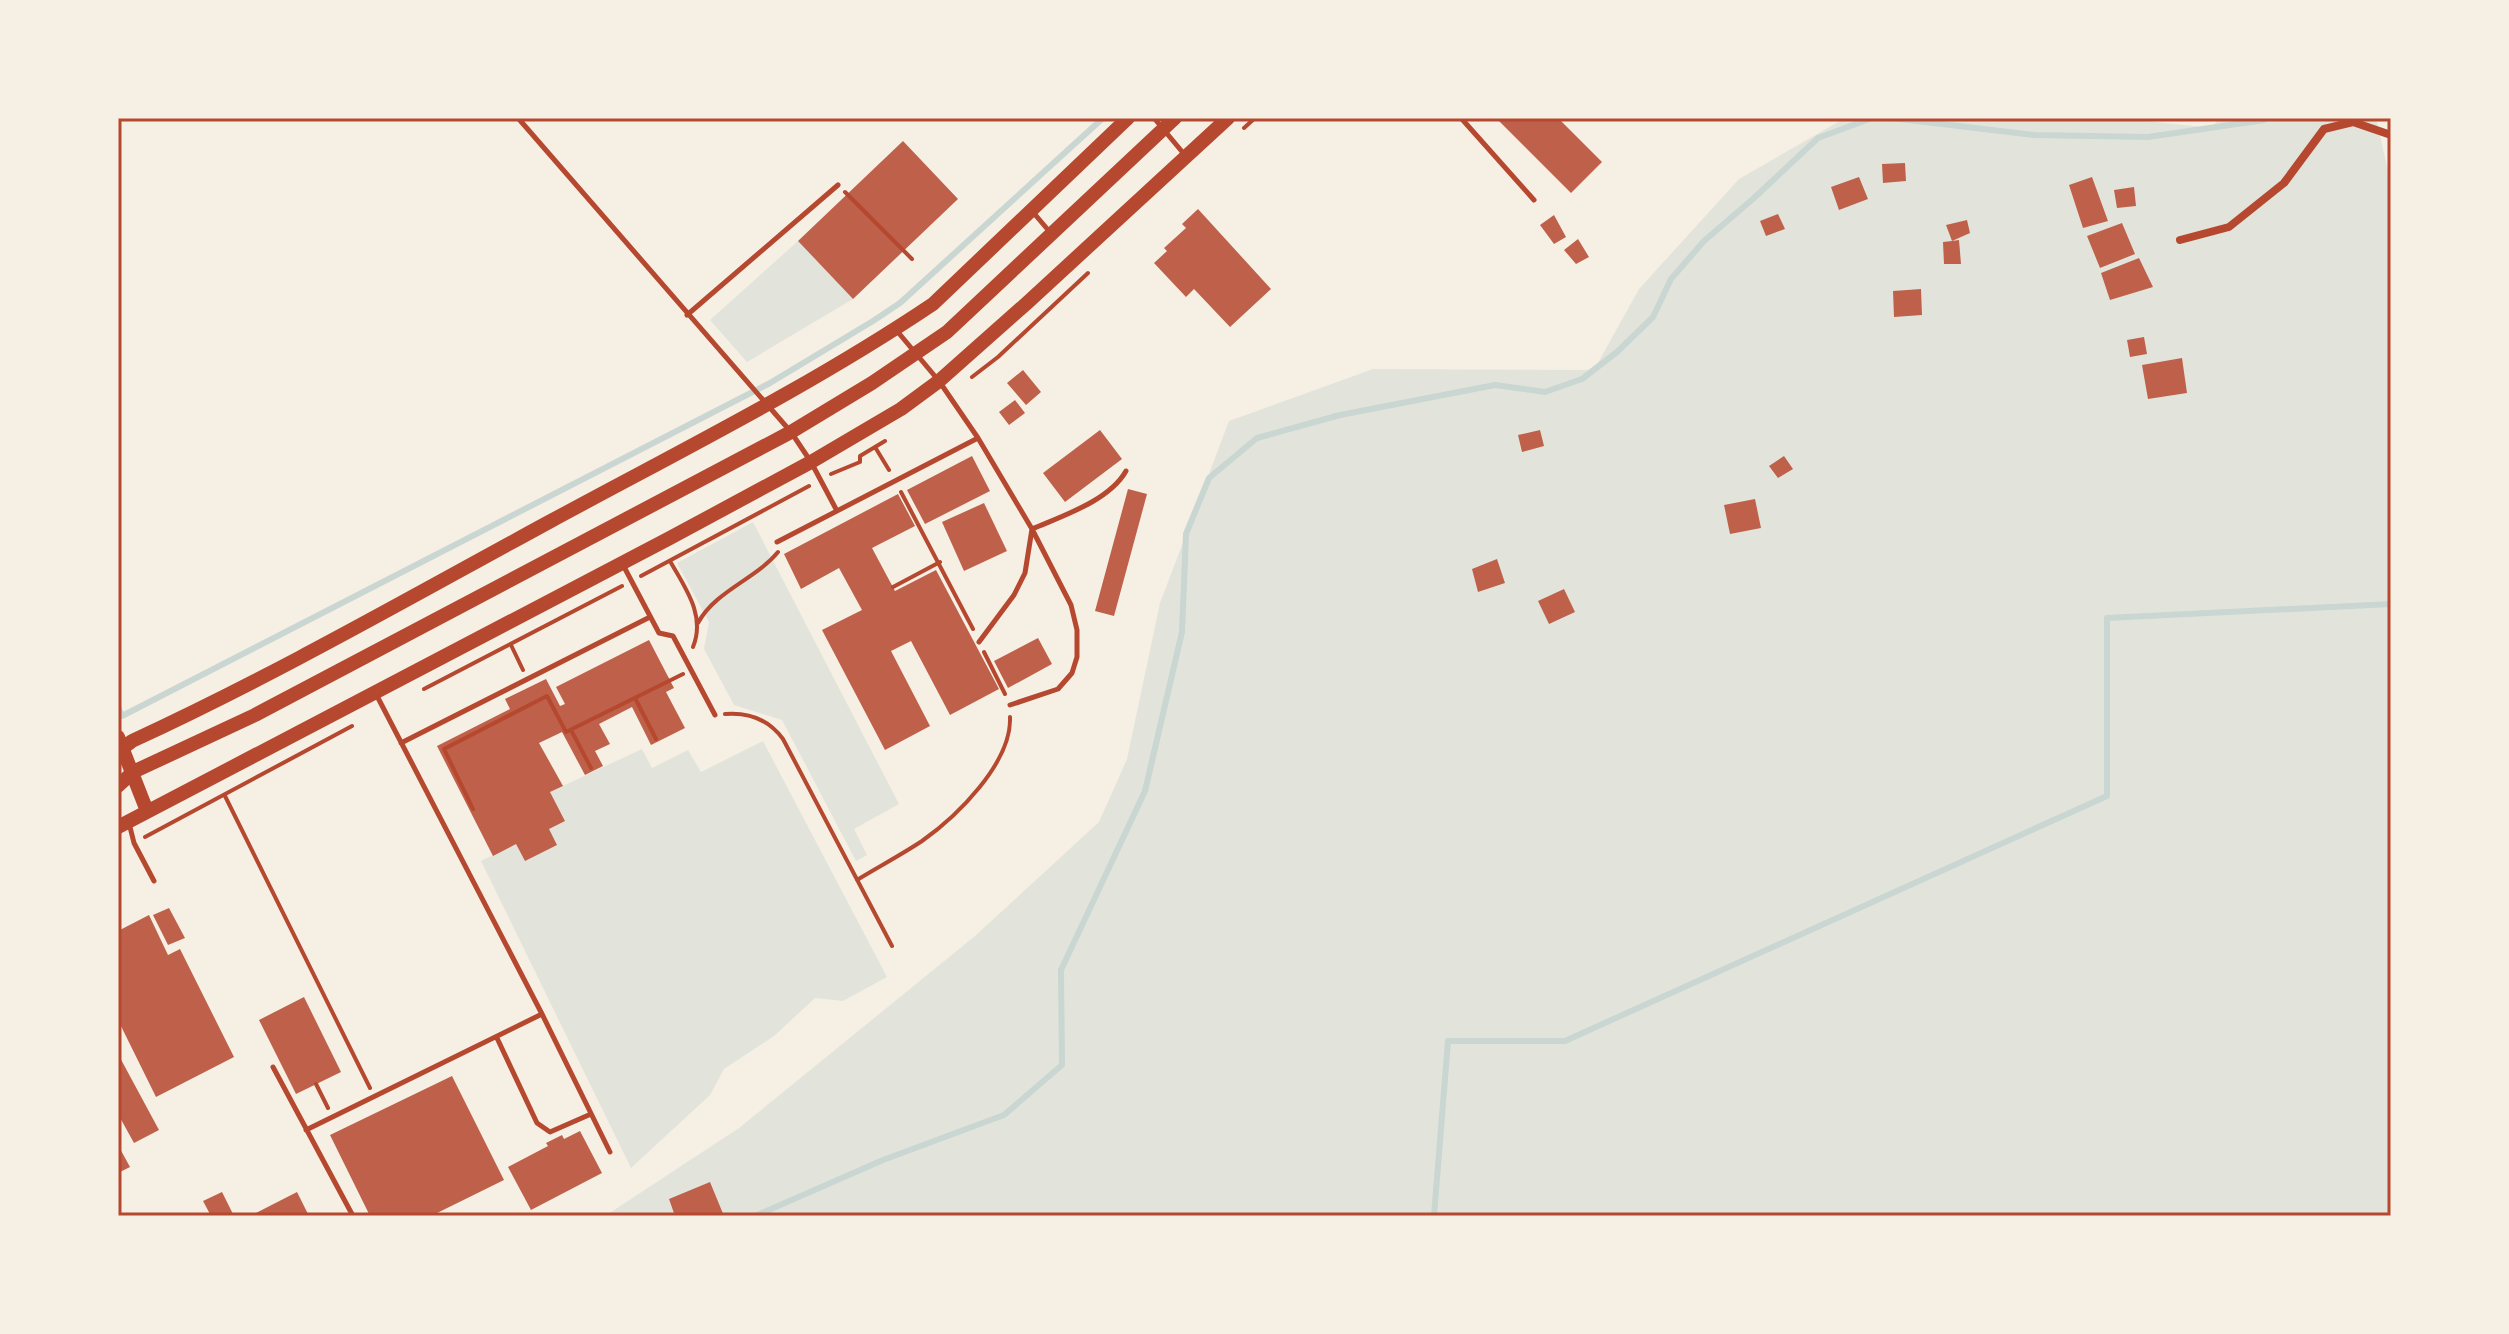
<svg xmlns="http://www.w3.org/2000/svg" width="2509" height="1334" font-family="'Sofia Sans Condensed',sans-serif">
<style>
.green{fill:#e2e4dc}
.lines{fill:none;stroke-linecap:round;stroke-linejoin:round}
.stream{stroke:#c9d6d2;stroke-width:6}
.building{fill:#bf614a}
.path{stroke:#b5482f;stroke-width:4}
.service{stroke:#b5482f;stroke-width:5}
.minor{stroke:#b5482f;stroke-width:8}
.tertiary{stroke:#b5482f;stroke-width:14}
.neatline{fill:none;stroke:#b5482f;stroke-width:3}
</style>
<rect width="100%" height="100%" fill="#f6efe4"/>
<path class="green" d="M1845,118H2120L2211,128L2220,118H2376L2391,184V1216H605L739,1128L975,936L1099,822L1127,759L1160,603L1229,421L1373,369L1594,370L1639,289L1739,179Z
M798,241L853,299L747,362L710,320Z
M753,522L899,804L854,829L867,855L856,861L782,720L734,705L704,649L709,622L677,563Z
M763,741L887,977L843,1001L815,998L774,1036L724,1069L710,1095L631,1168L481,861L565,820L550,792L642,749L652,768L688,750L701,772Z"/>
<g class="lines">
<path class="stream" d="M1892,118L2034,135L2148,137L2264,120L2265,118
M118,707L122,716L770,383L873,321L900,303L1103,118
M755,1216L883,1160L1004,1115L1062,1065L1061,970L1145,791L1182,632L1186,534L1209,478L1257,438L1340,415L1495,385L1545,392L1582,379L1617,352L1653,317L1671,279L1704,241L1754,198L1818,138L1872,118
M1434,1216L1448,1041H1565L2107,796V618L2391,604"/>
</g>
<path class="building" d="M1496,118H1558L1602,162L1571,193Z
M903,141L958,199L853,299L798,241Z
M1905,163L1906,181L1883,183L1882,164Z
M1859,177L1868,199L1839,210L1831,187Z
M2092,177L2108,221L2083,228L2069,185Z
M2134,187L2136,206L2117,208L2114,190Z
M1198,209L1271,289L1230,327L1194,289L1186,297L1154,263L1167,251L1164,248L1186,228L1182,224Z
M1778,214L1785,229L1766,236L1760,221Z
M1554,215L1566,237L1554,244L1540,225Z
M1967,220L1970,233L1952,241L1959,240L1961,264H1944L1943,242L1952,241L1946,225Z
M2122,223L2135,254L2100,268L2087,236Z
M1578,239L1589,257L1576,264L1564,250Z
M2139,258L2153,287L2110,300L2101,273Z
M1921,289L1922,315L1894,317L1893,291Z
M2144,337L2147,354L2130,357L2127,340Z
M2182,358L2187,393L2148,399L2142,365Z
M1023,370L1041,392L1026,405L1007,383Z
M1015,400L1025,413L1009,425L999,412Z
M1100,430L1122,459L1065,502L1043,473Z
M1540,430L1544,446L1522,452L1518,435Z
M972,456L990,491L925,524L907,490Z
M1784,456L1793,469L1778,478L1769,466Z
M1128,489L1147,494L1114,616L1095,611Z
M898,494L915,526L872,548L895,591L936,570L999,689L950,715L911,641L891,651L930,726L885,750L822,630L862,610L839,568L801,589L784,554Z
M1755,499L1761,528L1730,534L1724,505Z
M984,503L1007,551L964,571L942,522Z
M1497,559L1505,583L1478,592L1472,569Z
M1564,589L1575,612L1549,624L1538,601Z
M1038,638L1052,664L1008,688L994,661Z
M649,640L674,688L666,692L685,728L651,745L632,707L599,724L610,744L595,751L603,766L585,775L562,732L539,743L563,786L550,792L565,821L549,829L557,845L525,861L516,844L493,856L437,746L510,709L505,699L546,679L560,706L565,704L556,687Z
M169,908L185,938L168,945L153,915Z
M149,915L168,955L180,949L234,1057L156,1097L118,1020V931Z
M304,997L341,1072L296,1094L259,1020Z
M118,1054L159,1130L134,1143L118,1114Z
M452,1076L504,1180L431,1216H370L330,1135Z
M580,1131L602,1173L531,1210L508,1167L548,1146L546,1143L562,1135L564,1139Z
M118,1145L130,1167L118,1173Z
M710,1182L724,1216H675L669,1199Z
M222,1192L234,1216H211L203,1201Z
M297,1192L309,1216H250Z"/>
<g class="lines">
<path class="path" d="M1244,128L1255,118
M845,192L912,259
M972,377L998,357L1088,273
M875,447L889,470
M831,474L860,462V456L885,441
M901,492L973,629
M670,561C685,588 706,615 693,647
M641,576L809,486
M893,587L940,562
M698,623C715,591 756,579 778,552
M511,645L523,670
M984,652L1005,694
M424,689L622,586
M635,698L656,739
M725,714C749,712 769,720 783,739L892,946
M571,730L591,768
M225,796L370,1088
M473,809L444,749L547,696L566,732L683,674
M145,837L352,726
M857,880C878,867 901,855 922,841C956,817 1012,763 1010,717
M316,1084L328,1108"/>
<path class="service" d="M518,118L791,432L811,462L837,511
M1154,118L1184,154
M1461,118L1534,200
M1032,211L1049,231
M687,315L838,185
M897,331L939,381L978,438L1032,529L1071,605L1077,630V657L1072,673L1058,689L1010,705
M777,542L978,438
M622,563L659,633L673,636L715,715
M979,642L1014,595L1025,573L1032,529C1062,516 1109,501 1126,471
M376,694L542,1014L610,1152
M401,743L650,617
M129,823L134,843L154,881
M497,1038L537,1123L550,1132L591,1114
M273,1067L353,1216
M306,1130L542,1014"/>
<path class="minor" d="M2180,240L2229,227L2284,183L2324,129L2353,122L2391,135"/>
<path class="tertiary" d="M118,737L147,811
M123,748L132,741C275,675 411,597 549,522C678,452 811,386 933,304L1128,118
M118,786L133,772L255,715L791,432L872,383L947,332L1175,118
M118,827L668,539L811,462L901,409L939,381L1027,303L1228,118"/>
</g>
<rect width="2509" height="1334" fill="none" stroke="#f6efe4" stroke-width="240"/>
<rect x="120" y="120" width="2269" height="1094" class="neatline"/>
</svg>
